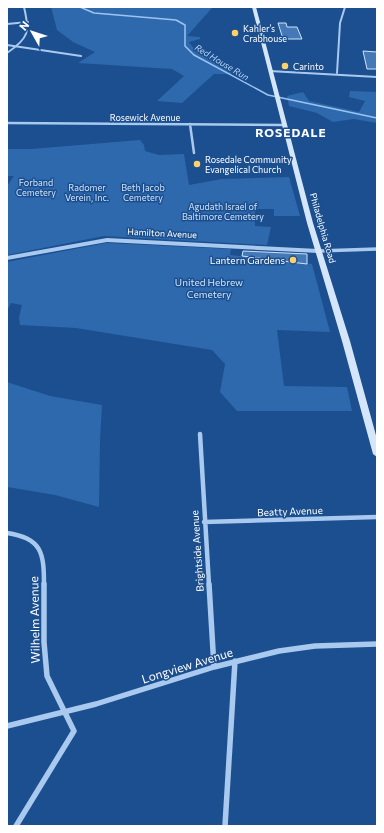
<svg xmlns="http://www.w3.org/2000/svg" width="384" height="833" font-family="Commissioner,sans-serif">
<style>
.green{fill:#2e69ad}
.lines{fill:none;stroke-linecap:round;stroke-linejoin:round}
.stream{stroke:#9cc4f0;stroke-width:1.5}
.building{fill:#4478b7;stroke:#cfe3fa}
.minor-far4{stroke:#a9c9ee;stroke-width:2}
.minor-far3{stroke:#a9c9ee;stroke-width:2.5}
.minor-far2{stroke:#a9c9ee;stroke-width:3.5}
.minor-far1{stroke:#a9c9ee;stroke-width:4.5}
.minor{stroke:#a9c9ee;stroke-width:5.5}
.tertiary{fill:#a9c9ee;fill-rule:evenodd}
.secondary{fill:#d6e6fa;fill-rule:evenodd}
.poi-dot{fill:#ffd166;stroke:#1b4f8f;stroke-width:1.5}
.labels{text-anchor:middle;dominant-baseline:central;stroke-width:3;stroke-linejoin:round;paint-order:stroke}
.far-poi-label{font-size:9px;fill:#fff;stroke:#1b4f8f;text-anchor:start}
.far-water-label{font-size:9px;font-style:italic;fill:#b5d3f5;stroke:#1b4f8f}
.far-street-label{font-size:9px;fill:#fff;stroke:#1b4f8f}
.far-park-label{font-size:9px;fill:#cfe3fa;stroke:#1b4f8f}
.poi-label{font-size:10px;fill:#fff;stroke:#1b4f8f;text-anchor:end}
.park-label{font-size:10px;fill:#cfe3fa;stroke:#1b4f8f}
.street-label{font-size:10px;fill:#fff;stroke:#1b4f8f}
.far-district-label{font-size:12px;font-weight:bold;letter-spacing:1px;fill:#fff;stroke:#1b4f8f}
.near-street-label{font-size:12px;fill:#fff;stroke:#1b4f8f}
</style>
<rect width="100%" height="100%" fill="#1b4f8f"/>
<path class="green" d="M51,7L212,8L187,36L200,37V39L189,42C199,58 210,51 222,61C226,64 229,71 232,74H214L182,103L157,101L184,76L172,69L78,63L95,52L73,42L57,30Z
M350,91L377,92V123L354,119L333,122L317,113L289,106L287,96L303,92L309,101L359,112L365,101L349,97Z
M140,140L144,145L145,151L159,155L184,154L189,185L222,179L289,177L300,216H274V209H255V226L271,227L267,245L104,236L7,255V186L14,176H7V149H31Z
M106,243L231,249L230,255L312,264L330,332L277,330L284,386L347,387L352,411H237L220,392L225,364L212,350L76,328L20,325L19,317L22,305L11,303L7,311V262Z
M7,382L50,396L102,405L100,441L99,507L55,495L7,487Z"/>
<g class="lines">
<path class="stream" d="M80,7L94,13L176,20L185,25V46L194,55L268,95L377,118"/>
</g>
<path class="building" d="M278,23H286L287,27H297L302,39H283Z
M363,51L377,52V69H367Z
M243,251L307,254V264L242,256Z"/>
<g class="lines">
<path class="minor-far4" d="M375,7H377
M7,24L28,22
M7,45L81,56
M7,53C29,38 30,32 24,7
M337,73L340,23L345,7"/>
<path class="minor-far3" d="M7,123L283,125
M190,124L194,153"/>
<path class="minor-far2" d="M318,251L377,249"/>
<path class="minor-far1" d="M200,434L209,585
M204,522L377,517
M7,533C42,538 44,553 44,585"/>
<path class="minor" d="M209,584L214,667
M7,726L96,704L214,667L279,651L315,646L377,644
M16,826L74,731L47,676L44,642V584
M225,826L235,661"/>
<path class="tertiary" d="M270,70L377,76V78L269,72V70Z
M107,238L318,249L321,251L318,253L107,242L7,260V256Z"/>
<path class="secondary" d="M252,7H256L313,223L350,341L377,439V457L373,454L342,341L307,223Z"/>
</g>
<g class="poi-dot">
<circle cx="235" cy="33" r="4"/>
<circle cx="285" cy="66" r="4"/>
<circle cx="197" cy="164" r="4"/>
<circle cx="293" cy="260" r="4"/>
</g>
<g class="labels">
<g class="far-poi-label">
<text x="243" y="28">Kahler’s<tspan x="243" dy="10">Crabhouse</tspan></text>
<text x="293" y="66">Carinto</text>
<text x="205" y="159">Rosedale Community<tspan x="205" dy="10">Evangelical Church</tspan></text>
</g>
<g class="far-water-label">
<text transform="translate(222 62) rotate(31)">Red House Run</text>
</g>
<g class="far-street-label">
<text x="145" y="117">Rosewick Avenue</text>
<text transform="translate(323 228) rotate(74)">Philadelphia Road</text>
<text transform="translate(162 233) rotate(3)">Hamilton Avenue</text>
</g>
<g class="far-park-label">
<text x="36" y="182">Forband<tspan x="36" dy="10">Cemetery</tspan></text>
<text x="87" y="187">Radomer<tspan x="87" dy="10">Verein, Inc.</tspan></text>
<text x="143" y="187">Beth Jacob<tspan x="143" dy="10">Cemetery</tspan></text>
<text x="223" y="206">Agudath Israel of<tspan x="223" dy="10">Baltimore Cemetery</tspan></text>
</g>
<g class="poi-label">
<text x="285" y="260">Lantern Gardens</text>
</g>
<g class="park-label">
<text x="209" y="282">United Hebrew<tspan x="209" dy="12">Cemetery</tspan></text>
</g>
<g class="street-label">
<text transform="translate(290 511) rotate(-2)">Beatty Avenue</text>
<text transform="translate(197 551) rotate(-94)">Brightside Avenue</text>
</g>
<g class="far-district-label">
<text x="291" y="132">ROSEDALE</text>
</g>
<g class="near-street-label">
<text transform="translate(34 620) rotate(-91)">Wilhelm Avenue</text>
<text transform="translate(187 665) rotate(-17)">Longview Avenue</text>
</g>
</g>
<rect width="384" height="833" fill="none" stroke="#ffffff" stroke-width="16"/>
<g transform="translate(32 32) rotate(309)" stroke="#1b4f8f" stroke-width="3" paint-order="stroke">
<path d="M0-3L7 15L0 10L-7 15Z" fill="#ffffff"/>
<text y="-6" font-size="11" font-weight="bold" text-anchor="middle" fill="#ffffff">N</text>
</g>
</svg>
